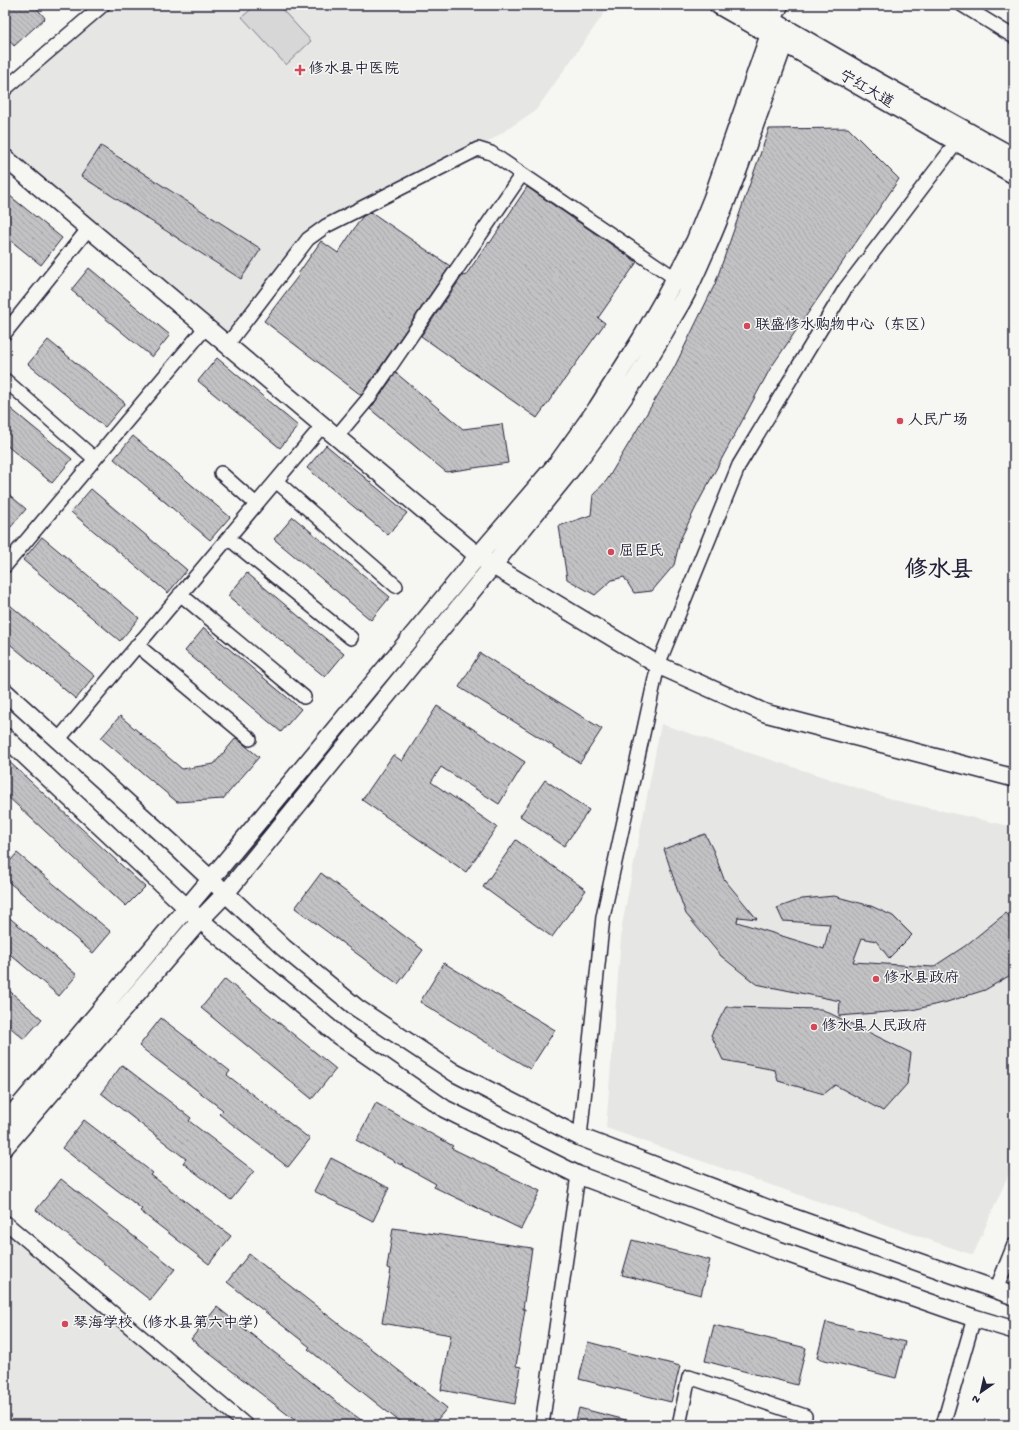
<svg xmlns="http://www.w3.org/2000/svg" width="1019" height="1430" font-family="'Gochi Hand','LXGW WenKai TC',sans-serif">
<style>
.built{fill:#e6e6e4}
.green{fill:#d7d7d7;stroke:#7c7c89}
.building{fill:url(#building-back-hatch);stroke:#22223b}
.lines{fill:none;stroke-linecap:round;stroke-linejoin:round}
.minor-casing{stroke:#22223b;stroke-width:16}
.major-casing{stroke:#22223b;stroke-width:20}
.minor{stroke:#f6f6f2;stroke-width:13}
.major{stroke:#f6f6f2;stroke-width:17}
.poi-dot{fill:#d1495b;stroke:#f6f6f2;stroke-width:1.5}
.labels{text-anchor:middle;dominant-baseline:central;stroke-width:3;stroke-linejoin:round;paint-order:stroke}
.poi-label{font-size:15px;fill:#22223b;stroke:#f6f6f2;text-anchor:start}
.street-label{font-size:15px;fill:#22223b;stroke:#f6f6f2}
.town-label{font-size:23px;font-weight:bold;fill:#22223b;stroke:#f6f6f2}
</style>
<defs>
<pattern id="building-back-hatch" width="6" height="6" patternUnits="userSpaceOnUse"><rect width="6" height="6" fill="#c2c2c4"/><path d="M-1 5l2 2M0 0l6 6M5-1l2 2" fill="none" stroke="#a6a6a9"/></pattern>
</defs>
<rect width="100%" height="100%" fill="#f6f6f2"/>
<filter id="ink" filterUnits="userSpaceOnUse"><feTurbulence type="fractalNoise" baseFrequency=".025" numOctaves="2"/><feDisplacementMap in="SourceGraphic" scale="8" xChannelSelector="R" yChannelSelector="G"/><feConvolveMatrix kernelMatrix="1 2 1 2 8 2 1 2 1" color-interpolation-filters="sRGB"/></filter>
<g filter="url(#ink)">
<path class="built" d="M103,5H610L536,110L478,149L326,226L227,345L5,158V89Z
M661,724L894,800L1014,827V1162L973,1255L606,1128L622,925Z
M5,1222L246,1425H5Z"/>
<path class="green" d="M256,5H278L311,41L286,65L242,17Z"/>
<path class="building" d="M5,5H34L45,18L14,46L5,35Z
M848,128L899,179L770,369L699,501L680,540L674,565L652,591L634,593L624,577L612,580L595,595L567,579L559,526L591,515L593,495L607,480L674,368L715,284L769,129Z
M101,146L261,249L241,279L81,176Z
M527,187L637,262L598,318L605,323L537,418L421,336L463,275L465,276L489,242L490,243Z
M5,192L62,238L41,265L5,236Z
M371,212L450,266L361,395L264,321L299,275L298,274L321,241L338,253L362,217Z
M89,268L170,335L152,357L71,290Z
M48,340L125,403L105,427L28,364Z
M217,358L298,426L280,448L198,381Z
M396,373L463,429L502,424L508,463L446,472L370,409Z
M5,404L72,459L52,483L5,444Z
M133,436L230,517L210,540L114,459Z
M326,445L407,513L388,535L307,468Z
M91,489L187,570L168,593L71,512Z
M5,491L26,509L5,534Z
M293,517L390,597L371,620L274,539Z
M42,537L139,618L120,641L23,560Z
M247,573L344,654L325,677L228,596Z
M5,601L95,676L76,699L5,640Z
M204,628L301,709L281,732L185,651Z
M480,653L602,729L580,763L459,687Z
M437,706L525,762L499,804L441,767L431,782L497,827L466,872L362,800L393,755L402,761Z
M120,716L182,769L214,764L236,738L259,757L223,799L177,802L101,738Z
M5,758L145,887L126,906L5,794Z
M545,780L589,810L564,846L520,816Z
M705,834L713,850L724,879L757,919L738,917L737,922L824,949L830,924L783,921L777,908L802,899L834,896L871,906L893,916L912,935L889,958L876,941L862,938L853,962L933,967L965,946L1006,913L1014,921V973L985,990L947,1002L912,1010L839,1016L840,1001L756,984L721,956L686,914L677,889L664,849Z
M516,840L586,890L552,937L483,887Z
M17,853L111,932L93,953L5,879V867Z
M321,873L423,950L398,984L295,908Z
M5,914L77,975L59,996L5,950Z
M444,963L555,1030L530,1069L420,1002Z
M225,979L336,1069L312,1099L201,1008Z
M5,987L42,1019L24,1039L5,1023Z
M726,1007L821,1009L911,1053L907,1084L883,1111L835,1085L824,1094L778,1081L775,1070L723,1060L711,1035Z
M161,1018L230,1071L227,1075L310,1139L288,1167L219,1114L223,1110L139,1046Z
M122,1065L191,1118L189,1121L254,1171L231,1200L183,1163L186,1159L101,1093Z
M376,1103L453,1146L451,1148L540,1191L521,1229L434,1187L436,1184L402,1165V1163L401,1165L356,1140Z
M84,1120L153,1173L151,1175L231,1236L209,1264L140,1211L142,1209L62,1148Z
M331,1158L389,1188L373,1221L314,1191Z
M61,1179L175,1269L150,1300L36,1210Z
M393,1228L532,1248L523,1309H525L516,1366L521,1367L515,1404L441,1390L451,1335L382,1323L391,1269L387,1268Z
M632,1240L710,1260L701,1295L622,1275Z
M249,1254L447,1408L433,1425H404L308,1349L310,1347L227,1282Z
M217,1307L338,1403L368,1425H301L191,1339Z
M826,1322L905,1342L896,1378L817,1358Z
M714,1325L806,1348L797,1385L705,1361Z
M588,1342L680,1366L671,1402L579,1379Z
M579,1408L630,1421V1425H575Z"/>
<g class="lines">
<g class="minor-casing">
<path id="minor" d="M962,5L1014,37
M774,21L782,5
M5,89L103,5
M5,333L89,228
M227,345L308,239L326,226L478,149L491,153L675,278L681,284
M5,380L95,459
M337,436L368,399L522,174
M221,473L256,504
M276,481L396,586
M228,538L351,638
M5,566L206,327
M180,594L304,697
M137,645L250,739
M58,740L323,425
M580,1137L603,917L658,665L739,465L845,289L957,142
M5,1222L246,1425
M996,1290L1014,1245
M542,1425L578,1175
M679,1425L689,1377L805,1416L802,1425
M943,1425L974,1318"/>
</g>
<g class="major-casing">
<path id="major" d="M718,5L1014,175
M746,5L877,81L1014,157
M5,158L478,556L492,565L658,665L765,713L1014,778
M5,692L174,845L284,948L357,1008L455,1073L580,1137L769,1209L1014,1296
M5,737L200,920L339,1036L445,1109L578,1175L778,1250L974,1318L1014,1330
M5,1123L211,879L478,556L559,461L597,408L641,339L665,297L695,241L712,199L774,21
M5,1147L200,920L226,893L569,472C606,425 640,376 669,324C675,313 683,301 688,290C728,206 757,117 789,30"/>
</g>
<use href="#minor" class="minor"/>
<use href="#major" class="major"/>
</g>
</g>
<g class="poi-dot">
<path d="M298 64h4v4h4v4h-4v4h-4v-4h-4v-4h4z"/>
<circle cx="747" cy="326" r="4"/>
<circle cx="900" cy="421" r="4"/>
<circle cx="611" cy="552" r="4"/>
<circle cx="876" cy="979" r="4"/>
<circle cx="814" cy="1027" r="4"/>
<circle cx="65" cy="1324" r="4"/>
</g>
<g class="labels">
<g class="poi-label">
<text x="309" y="70">修水县中医院</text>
<text x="755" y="326">联盛修水购物中心（东区）</text>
<text x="908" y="421">人民广场</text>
<text x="619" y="552">屈臣氏</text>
<text x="884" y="979">修水县政府</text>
<text x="822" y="1027">修水县人民政府</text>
<text x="73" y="1324">琴海学校（修水县第六中学）</text>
</g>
<g class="street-label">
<text transform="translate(866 90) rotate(30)">宁红大道</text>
</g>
<g class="town-label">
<text x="939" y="571">修水县</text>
</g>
</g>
<rect width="1019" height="1430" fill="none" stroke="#f6f6f2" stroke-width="20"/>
<rect x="10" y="10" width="999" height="1410" fill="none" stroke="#22223b" stroke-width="1.5" filter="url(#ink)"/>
<g transform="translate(981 1392) rotate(214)" stroke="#f6f6f2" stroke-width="3" paint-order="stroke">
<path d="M0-3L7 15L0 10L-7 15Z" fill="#22223b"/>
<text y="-6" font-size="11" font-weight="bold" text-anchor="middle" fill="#22223b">N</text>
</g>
</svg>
